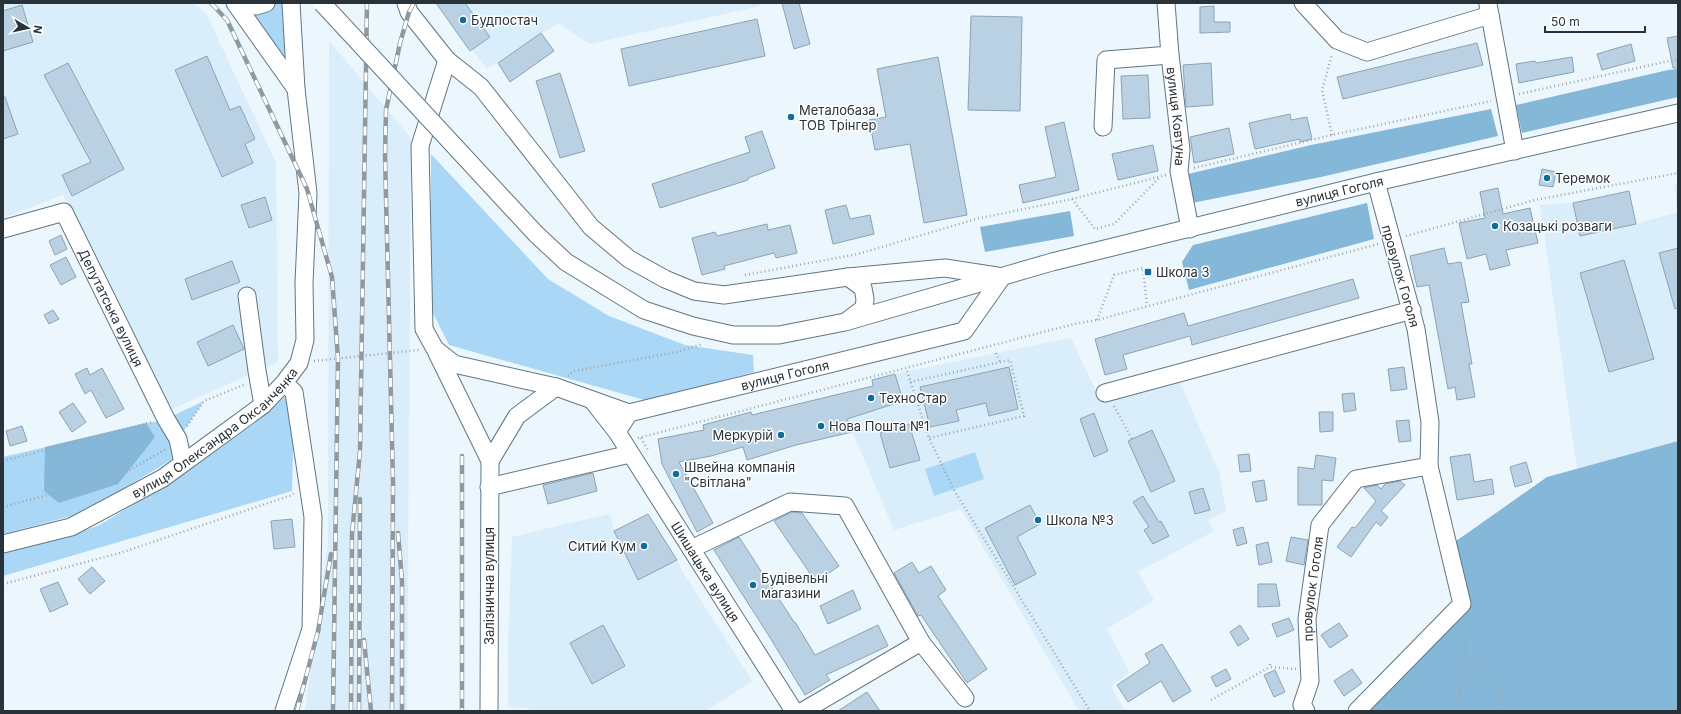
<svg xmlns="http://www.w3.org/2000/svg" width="1681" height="714" font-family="Inter,sans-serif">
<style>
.built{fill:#daedfa}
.green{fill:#aad7f5}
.forest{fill:#85b7d8}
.building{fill:#b9d1e2;stroke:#8ba3b3}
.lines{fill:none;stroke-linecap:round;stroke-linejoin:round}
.minor-casing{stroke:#607685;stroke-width:19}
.path{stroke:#9da7ad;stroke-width:2.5;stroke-dasharray:1 3;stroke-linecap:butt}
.minor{stroke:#fff;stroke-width:17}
.rail-casing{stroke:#8f99a0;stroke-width:4.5}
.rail{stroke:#fff;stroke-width:3;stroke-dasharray:9;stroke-linecap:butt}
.minor-bridge-casing{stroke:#607685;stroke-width:19;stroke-linecap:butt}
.minor-bridge{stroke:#fff;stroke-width:17}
.poi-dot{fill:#0f6d9c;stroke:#fff;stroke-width:1.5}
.labels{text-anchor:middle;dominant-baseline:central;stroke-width:3;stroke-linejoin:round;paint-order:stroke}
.poi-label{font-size:13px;fill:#283238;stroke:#fff;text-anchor:start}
.street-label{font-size:13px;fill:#283238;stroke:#fff}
</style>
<rect width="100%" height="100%" fill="#ecf6fd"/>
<path class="built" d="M3,3H194L206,13L276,163L278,362L170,410L129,337L118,301L63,195L3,218Z
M436,3H760V6L589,44L558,23L487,69Z
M329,41L411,138L407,711H305L328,543Z
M1674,185H1678V441L1577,469L1540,205L1573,203L1580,236L1636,224L1678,212Z
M1071,338L1101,402L1179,380L1219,472L1226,511L1208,520L1214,531L1138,572L1154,600L1107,629L1130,673L1111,686L1125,711H1079L961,509L894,530L847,419L903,401L895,374Z
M610,514L614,531L638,580L677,560L682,571L752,681L706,711H531L528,708L508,707V642L512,537L565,524Z"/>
<path class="green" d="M235,3H291L296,89Z
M431,154L548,279L609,316L685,345L753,355L754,372L648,401L449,345L431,309Z
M286,396L294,414L292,491L3,576V553L65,537L100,525L190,469Z
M204,401L178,439L181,454L83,513L3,534V457L166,419Z
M975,452L984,479L934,496L925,469Z"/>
<path class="forest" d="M1678,69V97L1522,133L1516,105L1668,70Z
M1491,109L1498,136L1321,177L1192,203L1188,174L1311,145Z
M1367,203L1374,239L1189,290L1182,262L1193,245Z
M1070,211L1074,236L985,252L980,227Z
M146,423L155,437L118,484L59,503L44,491L45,447Z
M1678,441V711H1357L1462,604L1449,546L1547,477Z"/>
<path class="building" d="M436,3H465L490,37L470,51Z
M782,3H799L810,44L794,49Z
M22,5L33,42L3,51V11Z
M1214,6V22H1230V32L1200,33V7Z
M971,16L1022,17L1020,111L968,110Z
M757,19L765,56L629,86L621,49Z
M541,33L554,51L510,82L498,63Z
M1678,36V68H1673L1667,38Z
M1477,43L1483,65L1343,99L1337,77Z
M1631,44L1635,61L1602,70L1597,54Z
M207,56L230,110L240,106L255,139L245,144L253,163L222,177L175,70Z
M938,57L967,215L924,223L910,144L875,150L869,120L886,117L877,69Z
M1572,57L1574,72L1519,83L1516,64L1535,61L1536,63Z
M68,63L124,169L72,196L62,175L91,162L44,75Z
M1211,63L1213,105L1186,107L1183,65Z
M560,73L585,151L560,158L536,81Z
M1148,75L1150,118L1123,119L1121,76Z
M3,97H5L18,134L3,139Z
M1290,114L1291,120L1307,117L1312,139L1300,142V139L1255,149L1249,123Z
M1064,122L1079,190L1023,203L1019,185L1056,177L1045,127Z
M1229,128L1234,154L1194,163L1190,137Z
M762,131L775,168L748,178V180L660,208L652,184L750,152L745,137Z
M1153,145L1158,171L1118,180L1112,154Z
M1542,169L1556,172L1553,187L1539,185Z
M1498,188L1503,214L1530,208L1538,243L1506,250L1510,265L1490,270L1486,254L1467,259L1459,223L1485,218L1480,192Z
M1629,191L1636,224L1580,236L1573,203Z
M265,197L272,220L249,228L241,205Z
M846,205L850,219L870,215L874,234L833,244L825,210Z
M767,224L768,230L790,225L797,253L776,258L774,253L724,266L725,269L702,275L692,238L715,232L717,236Z
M61,235L67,249L55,255L49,241Z
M1444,248L1448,264L1461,262L1469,302L1461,303L1472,364H1469L1475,397L1457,400L1455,387L1448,389L1429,285L1417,287L1410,256Z
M1678,248V308L1675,309L1659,253Z
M66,257L76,277L61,285L50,265Z
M1624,260L1654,359L1609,372L1580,273Z
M232,261L240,282L192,300L185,279Z
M1353,279L1359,298L1192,345L1190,336L1123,355L1127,369L1105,375L1095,339L1184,313L1188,326Z
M53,310L59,319L49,324L44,315Z
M233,325L244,349L208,366L197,342Z
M1009,367L1018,409L989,416L986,403L956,410L959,421L930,427L920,387Z
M1404,367L1407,389L1391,391L1388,369Z
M87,368L90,375L102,368L124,409L106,418L91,390L85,394L75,374Z
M895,374L903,401L847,419L852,432L796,445L747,460L743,447L711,456L679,462L713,523L697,532L662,464L658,439L704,430L703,425L751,412L752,415L873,386L872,380Z
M1354,393L1356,410L1344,412L1342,394Z
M73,403L86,422L72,432L59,412Z
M1319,412H1333V431L1320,432Z
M1094,413L1108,451L1094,457L1080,419Z
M1409,420L1411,441L1399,442L1396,421Z
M909,424L920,460L890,468L880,433Z
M22,426L27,441L10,446L6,431Z
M1152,430L1175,481L1151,492L1128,441Z
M1249,454L1251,471L1240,472L1238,455Z
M1470,454L1474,482L1492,479L1494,494L1457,500L1450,457Z
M1316,455L1336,458L1333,481L1322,480V505H1298V467L1314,469Z
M1526,462L1532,482L1515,487L1510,467Z
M593,473L597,491L548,504L543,485Z
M1264,480L1267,500L1256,502L1252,482Z
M1400,481L1405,485L1381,511L1388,517L1381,526L1376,522L1351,557L1337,547L1352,527L1355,528L1376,501L1364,488L1377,485L1381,489L1385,484Z
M1203,488L1210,510L1195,514L1189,492Z
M1143,496L1159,522L1161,521L1169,536L1153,544L1144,530L1149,527L1133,502Z
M1030,505L1040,524L1017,537L1036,574L1015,585L985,528Z
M792,512L802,513L839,566L816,582L774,521Z
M648,514L677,560L638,580L614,531Z
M292,519L295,547L274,549L271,521Z
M1243,527L1247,543L1237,546L1233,530Z
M739,537L794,622H795L815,655L878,625L888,646L826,675L830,680L805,695L769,636L714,550Z
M1291,537L1308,540L1304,565L1286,561Z
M1268,542L1272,562L1259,565L1256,545Z
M912,562L919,573L931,566L946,590L938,596L987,669L967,683L921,615L918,616L894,573Z
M92,567L105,581L90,594L78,579Z
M58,582L68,604L50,612L40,589Z
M1258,584H1276L1280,606L1258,607Z
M853,590L861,609L828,624L820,606Z
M1289,618L1294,630L1277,637L1272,624Z
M1339,623L1348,636L1330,648L1321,635Z
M603,625L625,666L592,684L570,643Z
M1240,625L1249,639L1238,646L1230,632Z
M1162,644L1191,691L1173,702L1161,681L1128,702L1117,685L1150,663L1145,654Z
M1226,669L1231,679L1216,687L1211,677Z
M1352,669L1362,683L1344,696L1334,681Z
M1275,670L1285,692L1274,697L1264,675Z
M867,692L880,711H838Z"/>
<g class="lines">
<g class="minor-casing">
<g id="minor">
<path d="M235,3L296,89"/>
<path d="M248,3L256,6L266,3"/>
<path d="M406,3L409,12L447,60L481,87L591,227L629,259L665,279L694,291L724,295L848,277L945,268L997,276"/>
<path id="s1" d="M1166,3L1170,55L1181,150L1179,171L1190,229"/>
<path d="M1303,3L1337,40L1367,52L1490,15"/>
<path d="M1488,4L1515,151"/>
<path d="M447,60L420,146L424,329L435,349L454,364L556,387L629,413"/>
<path d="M1103,127L1106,60L1170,55"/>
<path id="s2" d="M3,229L64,212L166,419L178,439L183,463"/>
<path id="s3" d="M536,234L566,262L644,310L693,326L733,335H779L845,322L1052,262L1376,182L1678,113"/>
<path d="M848,277L863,288L865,299L864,308L848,320"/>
<path d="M247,296L257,371L263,405"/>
<path d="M437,353L490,461L489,711"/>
<path d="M1105,393L1412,310"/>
<path id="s4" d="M592,400L617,432L794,711"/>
<path id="s5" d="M617,432L629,413L964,331L1002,277"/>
<path d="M490,461L517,416L556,387"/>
<path d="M489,487L630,454"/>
<path id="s6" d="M3,544L71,527L163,478L263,405L284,383L299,363L305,340L304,283L308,193L296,89L291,3"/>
<path d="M691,549L790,502L845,506L921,642L803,711"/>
<path d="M921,642L965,698"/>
<path d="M284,711L311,629L313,517L294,392L284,383"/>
<path id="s7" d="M1306,711L1302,705L1310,681L1307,619L1320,525L1356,479L1429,466"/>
<path d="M1357,711L1462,604L1429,466L1430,422L1416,329L1376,182"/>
</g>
</g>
<path class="path" d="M1519,94L1678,59
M1332,135L1322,90L1332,54
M1194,168L1332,135L1491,101
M1072,199L1095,229L1114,224L1160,177
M1406,236L1535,200L1678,173
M745,275L858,254L976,219L1072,199L1166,175
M1097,320L1114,275L1143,268L1147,306
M996,353L1000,362
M314,361L419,350
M907,371L929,438L954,490L1090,711
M568,376L574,371L677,352L703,344
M910,382L1010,360L1024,416L929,438
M1114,406L1132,439
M187,426L204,401L246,384
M638,438L1074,324L1097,320L1378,244
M641,438L648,450
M3,461L152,422
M3,507L119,476L166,449
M3,584L120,553L292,495L295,492
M1467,653L1474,663L1494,679L1505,711
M1270,664V667L1296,669
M1211,700L1270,667
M1457,711L1466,653L1463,623"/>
<use href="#minor" class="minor"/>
<g class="rail-casing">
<path id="rail" d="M211,3L227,20L307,189L332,277L338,359L333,711
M462,456V711
M398,533L402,581V711
M364,640L371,711
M297,711L318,631L331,554
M351,711L352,534L360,451L367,3
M359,711L360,499
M392,711L393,482L385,156L386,110L400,43L409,12L414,3"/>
</g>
<use href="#rail" class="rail"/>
<g class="minor-bridge-casing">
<path id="minor-bridge" d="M322,3L536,234"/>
</g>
<use href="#minor-bridge" class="minor-bridge"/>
</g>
<g class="poi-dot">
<circle cx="463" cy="20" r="4"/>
<circle cx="791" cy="117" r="4"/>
<circle cx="1547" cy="178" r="4"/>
<circle cx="1495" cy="226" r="4"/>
<rect x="1144" y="268" width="8" height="8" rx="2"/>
<circle cx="871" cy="398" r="4"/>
<circle cx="821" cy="426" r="4"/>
<circle cx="781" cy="435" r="4"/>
<circle cx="676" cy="474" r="4"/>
<circle cx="1038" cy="520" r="4"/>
<circle cx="644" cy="546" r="4"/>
<circle cx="753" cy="585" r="4"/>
</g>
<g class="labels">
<g class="poi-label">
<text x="471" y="20">Будпостач</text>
<text x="799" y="110">Металобаза,<tspan x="799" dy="15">ТОВ Трінгер</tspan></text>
<text x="1555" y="178">Теремок</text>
<text x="1503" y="226">Козацькі розваги</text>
<text x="1156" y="272">Школа 3</text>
<text x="879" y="398">ТехноСтар</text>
<text x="829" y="426">Нова Пошта №1</text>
<text x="773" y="435" text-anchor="end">Меркурій</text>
<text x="684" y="467">Швейна компанія<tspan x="684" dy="15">"Світлана"</tspan></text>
<text x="1046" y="520">Школа №3</text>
<text x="636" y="546" text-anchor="end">Ситий Кум</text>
<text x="761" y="578">Будівельні<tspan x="761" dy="15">магазини</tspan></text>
</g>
<g class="street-label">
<text stroke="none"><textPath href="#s1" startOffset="114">вулиця Ковтуна</textPath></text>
<text stroke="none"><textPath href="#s3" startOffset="850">вулиця Гоголя</textPath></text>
<text transform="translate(1401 276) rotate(74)">провулок Гоголя</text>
<text stroke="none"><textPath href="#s2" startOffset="170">Депутатська вулиця</textPath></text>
<text stroke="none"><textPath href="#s5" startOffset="183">вулиця Гоголя</textPath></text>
<text stroke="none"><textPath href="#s6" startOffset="243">вулиця Олександра Оксанченка</textPath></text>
<text stroke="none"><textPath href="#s4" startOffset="206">Шишацька вулиця</textPath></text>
<text transform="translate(489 586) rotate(-90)">Залізнична вулиця</text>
<text stroke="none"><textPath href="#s7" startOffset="125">провулок Гоголя</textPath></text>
</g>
</g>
<rect width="1681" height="714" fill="none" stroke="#283238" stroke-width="8"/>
<g transform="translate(28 28) rotate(99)" stroke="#ffffff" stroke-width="3" paint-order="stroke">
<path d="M0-3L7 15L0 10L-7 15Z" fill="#283238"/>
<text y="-6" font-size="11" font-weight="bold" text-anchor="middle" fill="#283238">N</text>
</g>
<path d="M1545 26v6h100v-6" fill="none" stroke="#283238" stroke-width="2"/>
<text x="1551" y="26" font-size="12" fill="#283238" stroke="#ffffff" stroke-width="3" paint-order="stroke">50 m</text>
</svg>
